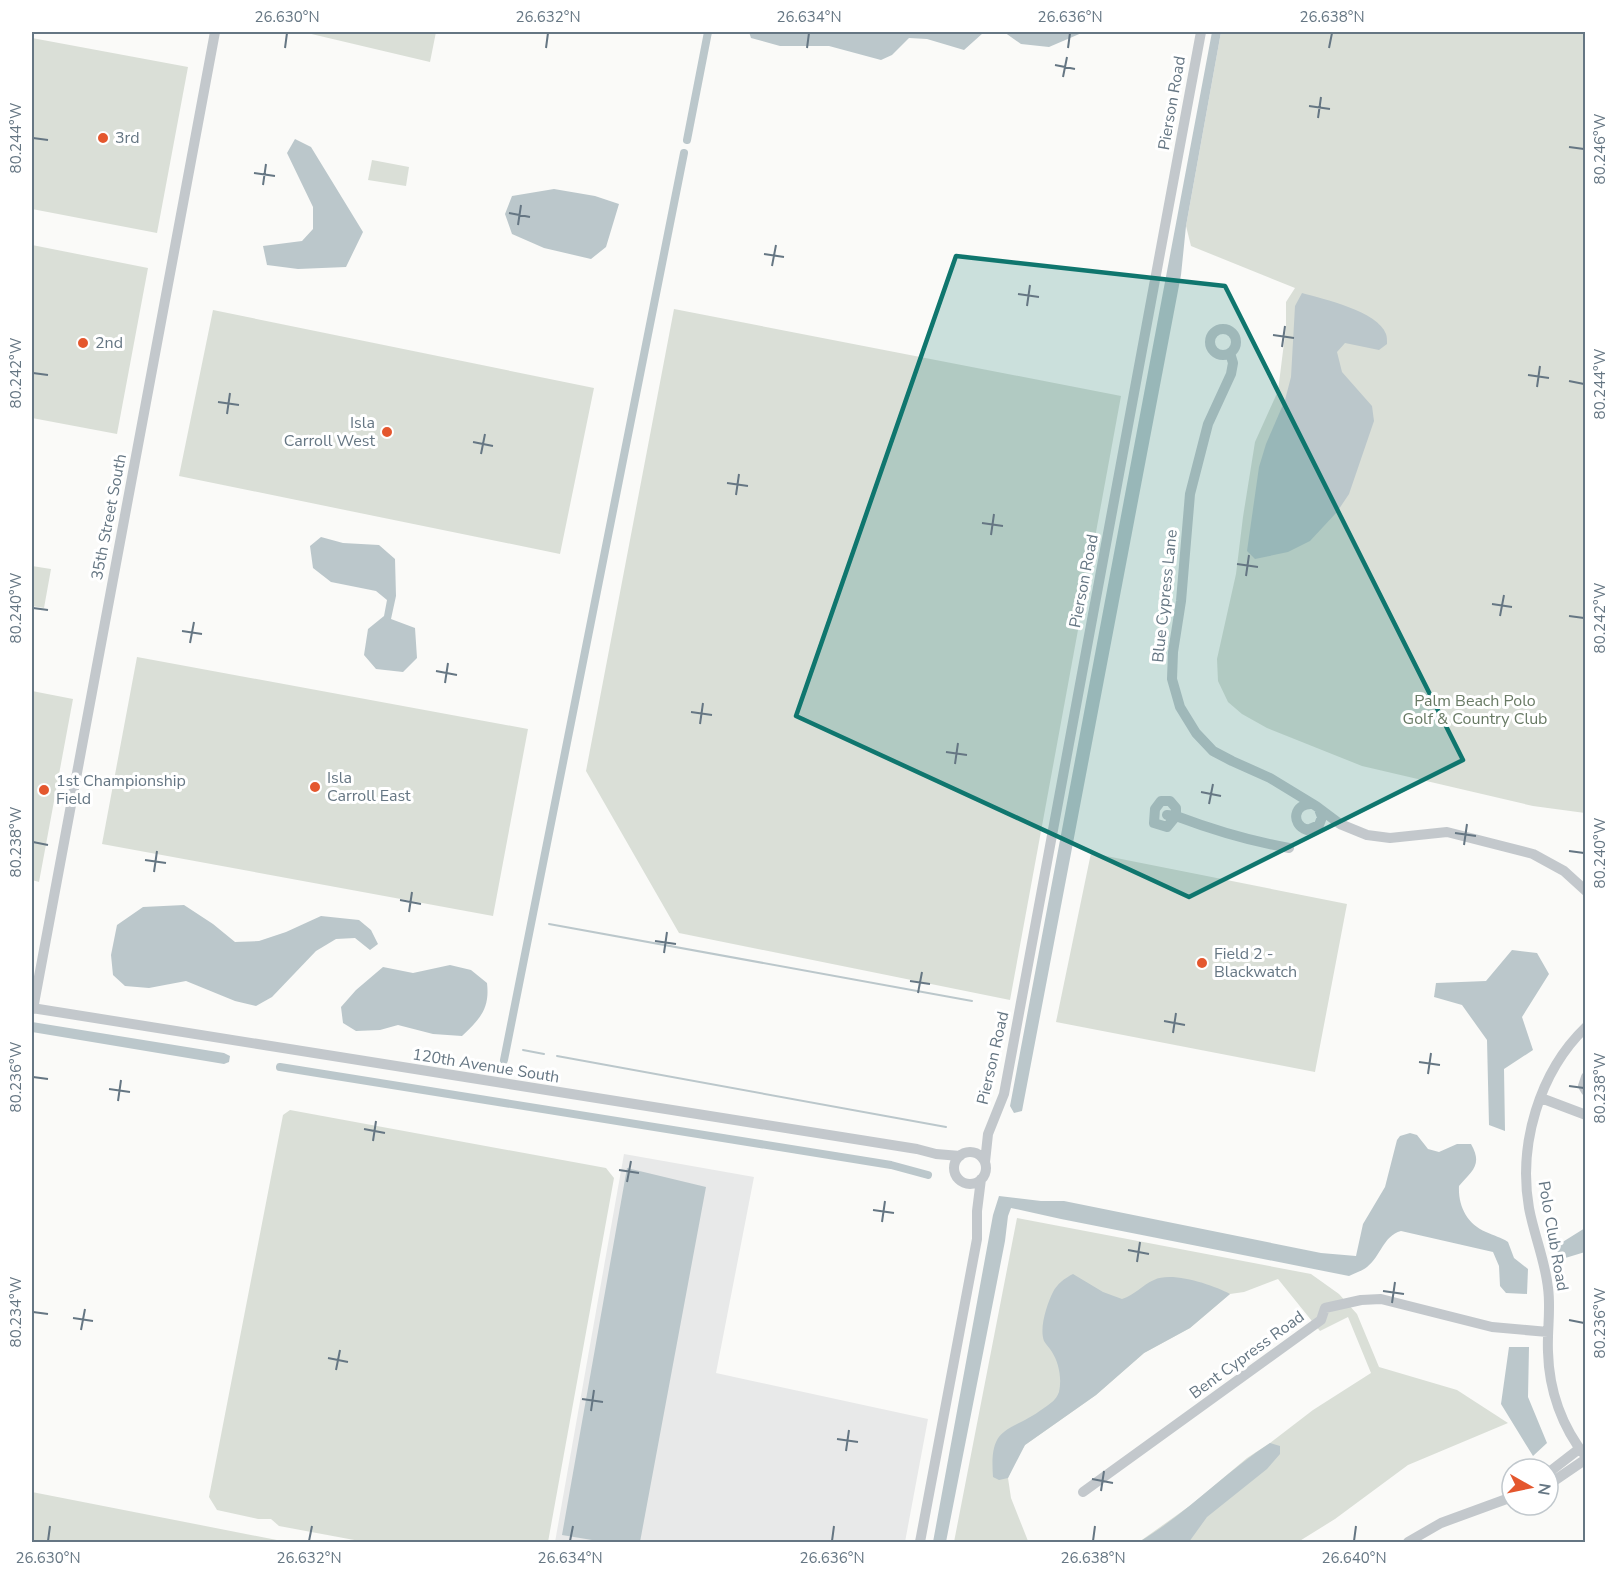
<svg xmlns="http://www.w3.org/2000/svg" width="1617" height="1574" font-family="'Nunito Sans',sans-serif">
<style>
.built{fill:#e8e9e9}
.green{fill:#dadfd7}
.water{fill:#bbc7cb}
.lines{fill:none;stroke-linecap:round;stroke-linejoin:round}
.stream{stroke:#bbc7cb;stroke-width:2}
.canal{stroke:#bbc7cb;stroke-width:8}
.minor{stroke:#c3c8cc;stroke-width:10}
.marked{fill:#0f766e;fill-opacity:0.2;stroke:#0f766e;stroke-width:4.5;stroke-linejoin:round}
.ticks{fill:none;stroke:#657683;stroke-width:2}
.poi-dot{fill:#e4572e;stroke:#fff;stroke-width:2}
.labels{text-anchor:middle;dominant-baseline:central;stroke-width:6;stroke-linejoin:round;paint-order:stroke}
.street-label{font-size:16px;fill:#657683;stroke:#fff}
.poi-label{font-size:16px;fill:#657683;stroke:#fff;text-anchor:start}
.park-label{font-size:16px;fill:#687a64;stroke:#fff}
.neatline{fill:none;stroke:#657683;stroke-width:2}
.ticks-label{font-size:15px;text-anchor:middle;fill:#657683}
</style>
<rect width="100%" height="100%" fill="#fafaf8"/>
<path class="built" d="M624,1154L754,1177L716,1373L928,1419L905,1542H555Z"/>
<path class="green" d="M303,32H436L430,62Z
M1221,32H1585V813L1533,806L1362,766L1267,728L1242,714L1228,702L1218,681L1217,659L1236,574L1243,517L1255,442L1278,391L1286,327V302L1295,288L1191,246L1186,226Z
M32,38L188,67L157,233L32,209Z
M372,160L409,167L406,186L368,180Z
M32,245L148,268L117,434L32,418Z
M674,309L1121,396L1010,1000L679,933L586,771Z
M213,310L594,388L560,554L179,476Z
M32,566L51,569L44,608L32,606Z
M137,657L528,729L493,916L102,844Z
M32,691L73,699L39,882L32,880Z
M1091,853L1347,904L1315,1072L1056,1022Z
M290,1110L606,1168L614,1178L548,1542H365L279,1526L271,1519H258L217,1510L209,1497L283,1115Z
M1017,1218L1311,1274L1339,1294L1357,1314L1379,1367L1457,1390L1508,1423L1408,1465L1335,1519L1298,1542H1139L1191,1505L1247,1458L1270,1443L1313,1410L1371,1373L1348,1317L1320,1331L1278,1279L1244,1292L1230,1294L1190,1328L1144,1353L1096,1395L1025,1445L1015,1461L1008,1478L1011,1498L1028,1541L1030,1542H954Z
M32,1492L287,1542H32Z"/>
<path class="water" d="M749,32H991L983,33L964,50L927,39L909,38L892,55L881,60L829,46H780L751,38Z
M1004,32H1084L1049,47L1021,44Z
M1212,32H1221L1186,226L1181,275L1022,1111L1014,1113L1010,1106Z
M295,139L311,147L363,232L346,267L298,269L267,265L263,246L302,241L313,229V207L287,153Z
M554,189L595,196L619,204L606,247L591,259L544,248L512,234L505,214L512,196Z
M1302,293C1323,299 1378,311 1386,334C1387,337 1387,340 1387,344L1379,350L1345,343L1337,352L1342,372L1372,406L1374,421L1349,494L1337,512L1310,541L1288,552L1255,559L1247,551L1259,467L1266,444L1285,400L1291,377L1295,306Z
M321,537L343,543L379,545L395,559L396,596L391,619L415,628L417,658L403,672L376,669L364,655L368,629L384,616L387,600L376,591L331,582L313,568L310,546Z
M184,905L213,924L235,942L259,941L286,932L321,916L359,920L371,930L378,944L370,950L355,938L336,939L316,951L272,997L256,1006L235,1001L186,981L149,988L125,986L113,975L111,955L117,925L143,907Z
M1512,950L1537,953L1549,974L1522,1017L1533,1050L1504,1069L1505,1131L1489,1125L1487,1040L1462,1005L1434,997L1436,983L1486,981Z
M450,965L471,970L487,983C490,1009 480,1019 462,1036L433,1034L398,1025L380,1030L356,1031L343,1023L341,1007L356,990L383,967L413,973Z
M32,1022L224,1053L230,1056L229,1062L224,1064L32,1032Z
M1410,1133L1417,1135L1428,1149L1439,1152L1457,1144H1471C1483,1165 1472,1171 1459,1186C1458,1206 1467,1224 1486,1232C1494,1236 1501,1237 1508,1242L1514,1258L1528,1269L1527,1294L1506,1293L1500,1286L1499,1266L1493,1252L1401,1231C1383,1236 1381,1256 1367,1267C1362,1271 1355,1273 1349,1276L1061,1219L1011,1208L1008,1216L1005,1241L946,1542H933L993,1215L999,1196L1041,1201H1064L1321,1253L1356,1256L1363,1224L1385,1187L1397,1140L1400,1136Z
M627,1168L706,1187L640,1542H604L562,1535Z
M1585,1228V1252L1562,1259L1557,1251L1561,1243Z
M1073,1274L1103,1292L1122,1299C1135,1295 1142,1285 1154,1280C1172,1271 1213,1285 1230,1294L1190,1328L1144,1353L1096,1395L1025,1445L1008,1478L999,1480L993,1477C989,1423 1009,1434 1044,1408C1051,1403 1056,1400 1059,1392C1062,1379 1059,1363 1052,1352C1050,1348 1046,1345 1044,1341C1039,1328 1047,1304 1053,1292C1057,1284 1065,1278 1073,1274Z
M1509,1347H1529L1528,1397L1547,1443L1533,1456L1501,1404Z
M1270,1443L1280,1446V1454L1267,1469L1207,1517L1189,1542H1139C1186,1514 1224,1473 1270,1443Z"/>
<g class="lines">
<path class="stream" d="M549,924L972,1001
M523,1050L544,1054
M557,1056L946,1127"/>
<path class="canal" d="M687,140L708,32
M504,1060L684,153
M280,1067L891,1165L928,1175"/>
<path class="minor" d="M1210 342a13 13 0 1 1 26 0a13 13 0 1 1-26 0Z
M1230,353L1233,363L1231,374L1208,424L1190,494L1181,601L1173,652L1172,679L1180,707L1196,733L1213,751L1232,761L1270,778L1316,806L1340,824L1367,835L1390,838L1447,832L1533,854L1564,871L1586,891
M1312,804C1294,803 1290,824 1307,830L1319,825L1322,817L1319,809
M1167,815L1176,816L1167,827L1154,823L1155,809L1161,801H1170L1176,808V816C1213,830 1250,841 1289,848
M32,1008L917,1149L936,1154L960,1156
M33,1009L215,32
M1586,1027C1539,1072 1518,1145 1529,1208C1534,1235 1545,1260 1548,1288C1551,1309 1547,1330 1548,1352C1549,1390 1562,1427 1586,1457
M1586,1077L1583,1086L1586,1091
M1541,1098L1586,1115
M954 1168a16 16 0 1 1 32 0a16 16 0 1 1-32 0Z
M985,1162L988,1134L1004,1094L1201,32
M1548,1473L1579,1449
M1548,1485L1586,1459
M1083,1492L1321,1320L1325,1308L1361,1300L1381,1299L1492,1327L1548,1332
M920,1542L977,1239V1211L981,1179
M1408,1542L1441,1523L1512,1497"/>
</g>
<path class="marked" d="M956,256L1225,286L1463,760L1189,897L796,716Z"/>
<path class="ticks" d="M285,48L287,33M546,48L548,33M807,48L809,33M1068,48L1070,33M1329,48L1332,33M1055,65L1075,69M1063,77L1067,57M1309,106L1330,109M1318,118L1321,97M33,138L48,140M1569,147L1584,149M254,173L275,176M263,185L266,164M509,213L530,217M518,225L521,205M764,254L784,257M772,266L776,245M1018,294L1039,297M1027,306L1030,285M1273,335L1294,338M1282,347L1285,326M33,373L48,375M1528,375L1549,378M1569,381L1584,384M1537,387L1540,366M218,402L239,405M227,414L230,393M473,442L493,446M481,454L485,434M727,483L748,486M736,495L739,474M982,523L1003,526M991,535L994,514M1237,564L1258,567M1246,576L1249,555M1492,604L1512,607M33,608L48,610M1500,616L1504,595M1569,616L1584,618M182,631L202,634M190,643L194,622M436,671L457,675M445,683L448,663M691,712L712,715M700,724L703,703M946,752L967,755M955,764L958,743M1201,792L1221,796M1209,804L1213,784M1455,833L1476,836M33,842L48,845M1464,845L1467,824M1569,851L1584,853M145,860L166,863M154,872L157,851M400,900L421,904M409,912L412,892M655,941L676,944M664,953L667,932M910,981L930,984M918,993L922,972M1164,1021L1185,1025M1173,1033L1176,1013M1419,1062L1440,1065M1428,1074L1431,1053M33,1077L48,1079M1569,1086L1584,1088M109,1089L130,1092M118,1101L121,1080M364,1129L385,1133M373,1141L376,1121M619,1170L639,1173M627,1182L631,1161M873,1210L894,1213M882,1222L885,1201M1128,1250L1149,1254M1137,1262L1140,1242M1383,1291L1404,1294M1392,1303L1395,1282M33,1312L48,1314M73,1318L93,1321M1569,1320L1584,1323M81,1330L85,1309M328,1358L348,1362M336,1370L340,1350M582,1399L603,1402M591,1411L594,1390M837,1439L858,1442M846,1451L849,1430M1092,1479L1113,1483M1101,1491L1104,1471M48,1541L50,1526M309,1541L312,1526M570,1541L573,1526M832,1541L834,1526M1093,1541L1095,1526M1354,1541L1356,1526"/>
<g class="poi-dot">
<circle cx="103" cy="138" r="6"/>
<circle cx="83" cy="343" r="6"/>
<circle cx="387" cy="432" r="6"/>
<circle cx="315" cy="787" r="6"/>
<circle cx="44" cy="790" r="6"/>
<circle cx="1202" cy="963" r="6"/>
</g>
<g class="labels">
<g class="street-label">
<text transform="translate(1172 103) rotate(-80)">Pierson Road</text>
<text transform="translate(109 517) rotate(-79)">35th Street South</text>
<text transform="translate(1084 581) rotate(-79)">Pierson Road</text>
<text transform="translate(1165 596) rotate(-84)">Blue Cypress Lane</text>
<text transform="translate(993 1058) rotate(-77)">Pierson Road</text>
<text transform="translate(486 1066) rotate(9)">120th Avenue South</text>
<text transform="translate(1553 1236) rotate(80)">Polo Club Road</text>
<text transform="translate(1247 1355) rotate(-36)">Bent Cypress Road</text>
</g>
<g class="poi-label">
<text x="115" y="138">3rd</text>
<text x="95" y="343">2nd</text>
<text x="375" y="423" text-anchor="end">Isla<tspan x="375" dy="18">Carroll West</tspan></text>
<text x="327" y="778">Isla<tspan x="327" dy="18">Carroll East</tspan></text>
<text x="56" y="781">1st Championship<tspan x="56" dy="18">Field</tspan></text>
<text x="1214" y="954">Field 2 -<tspan x="1214" dy="18">Blackwatch</tspan></text>
</g>
<g class="park-label">
<text x="1475" y="701">Palm Beach Polo<tspan x="1475" dy="18">Golf &amp; Country Club</tspan></text>
</g>
</g>
<rect width="1617" height="1574" fill="none" stroke="#ffffff" stroke-width="66"/>
<g transform="translate(1530 1487) rotate(99)"><circle r="28" fill="#ffffff" stroke="#c1c8cd" stroke-width="1.5"/>
<path d="M0-4.5L10 22L0 15L-10 22Z" fill="#e4572e"/>
<text y="-9" font-size="16" font-weight="bold" text-anchor="middle" fill="#657683">N</text>
</g>
<rect x="33" y="33" width="1551" height="1508" class="neatline"/>
<g class="ticks-label">
<text x="287" y="22">26.630°N</text>
<text x="548" y="22">26.632°N</text>
<text x="809" y="22">26.634°N</text>
<text x="1070" y="22">26.636°N</text>
<text x="1332" y="22">26.638°N</text>
<text transform="translate(16 138) rotate(-90)" y="5">80.244°W</text>
<text transform="translate(1600 149) rotate(-90)" y="5">80.246°W</text>
<text transform="translate(16 373) rotate(-90)" y="5">80.242°W</text>
<text transform="translate(1600 384) rotate(-90)" y="5">80.244°W</text>
<text transform="translate(16 608) rotate(-90)" y="5">80.240°W</text>
<text transform="translate(1600 618) rotate(-90)" y="5">80.242°W</text>
<text transform="translate(16 842) rotate(-90)" y="5">80.238°W</text>
<text transform="translate(1600 853) rotate(-90)" y="5">80.240°W</text>
<text transform="translate(16 1077) rotate(-90)" y="5">80.236°W</text>
<text transform="translate(1600 1088) rotate(-90)" y="5">80.238°W</text>
<text transform="translate(16 1312) rotate(-90)" y="5">80.234°W</text>
<text transform="translate(1600 1323) rotate(-90)" y="5">80.236°W</text>
<text x="48" y="1563">26.630°N</text>
<text x="309" y="1563">26.632°N</text>
<text x="570" y="1563">26.634°N</text>
<text x="832" y="1563">26.636°N</text>
<text x="1093" y="1563">26.638°N</text>
<text x="1354" y="1563">26.640°N</text>
</g>
</svg>
